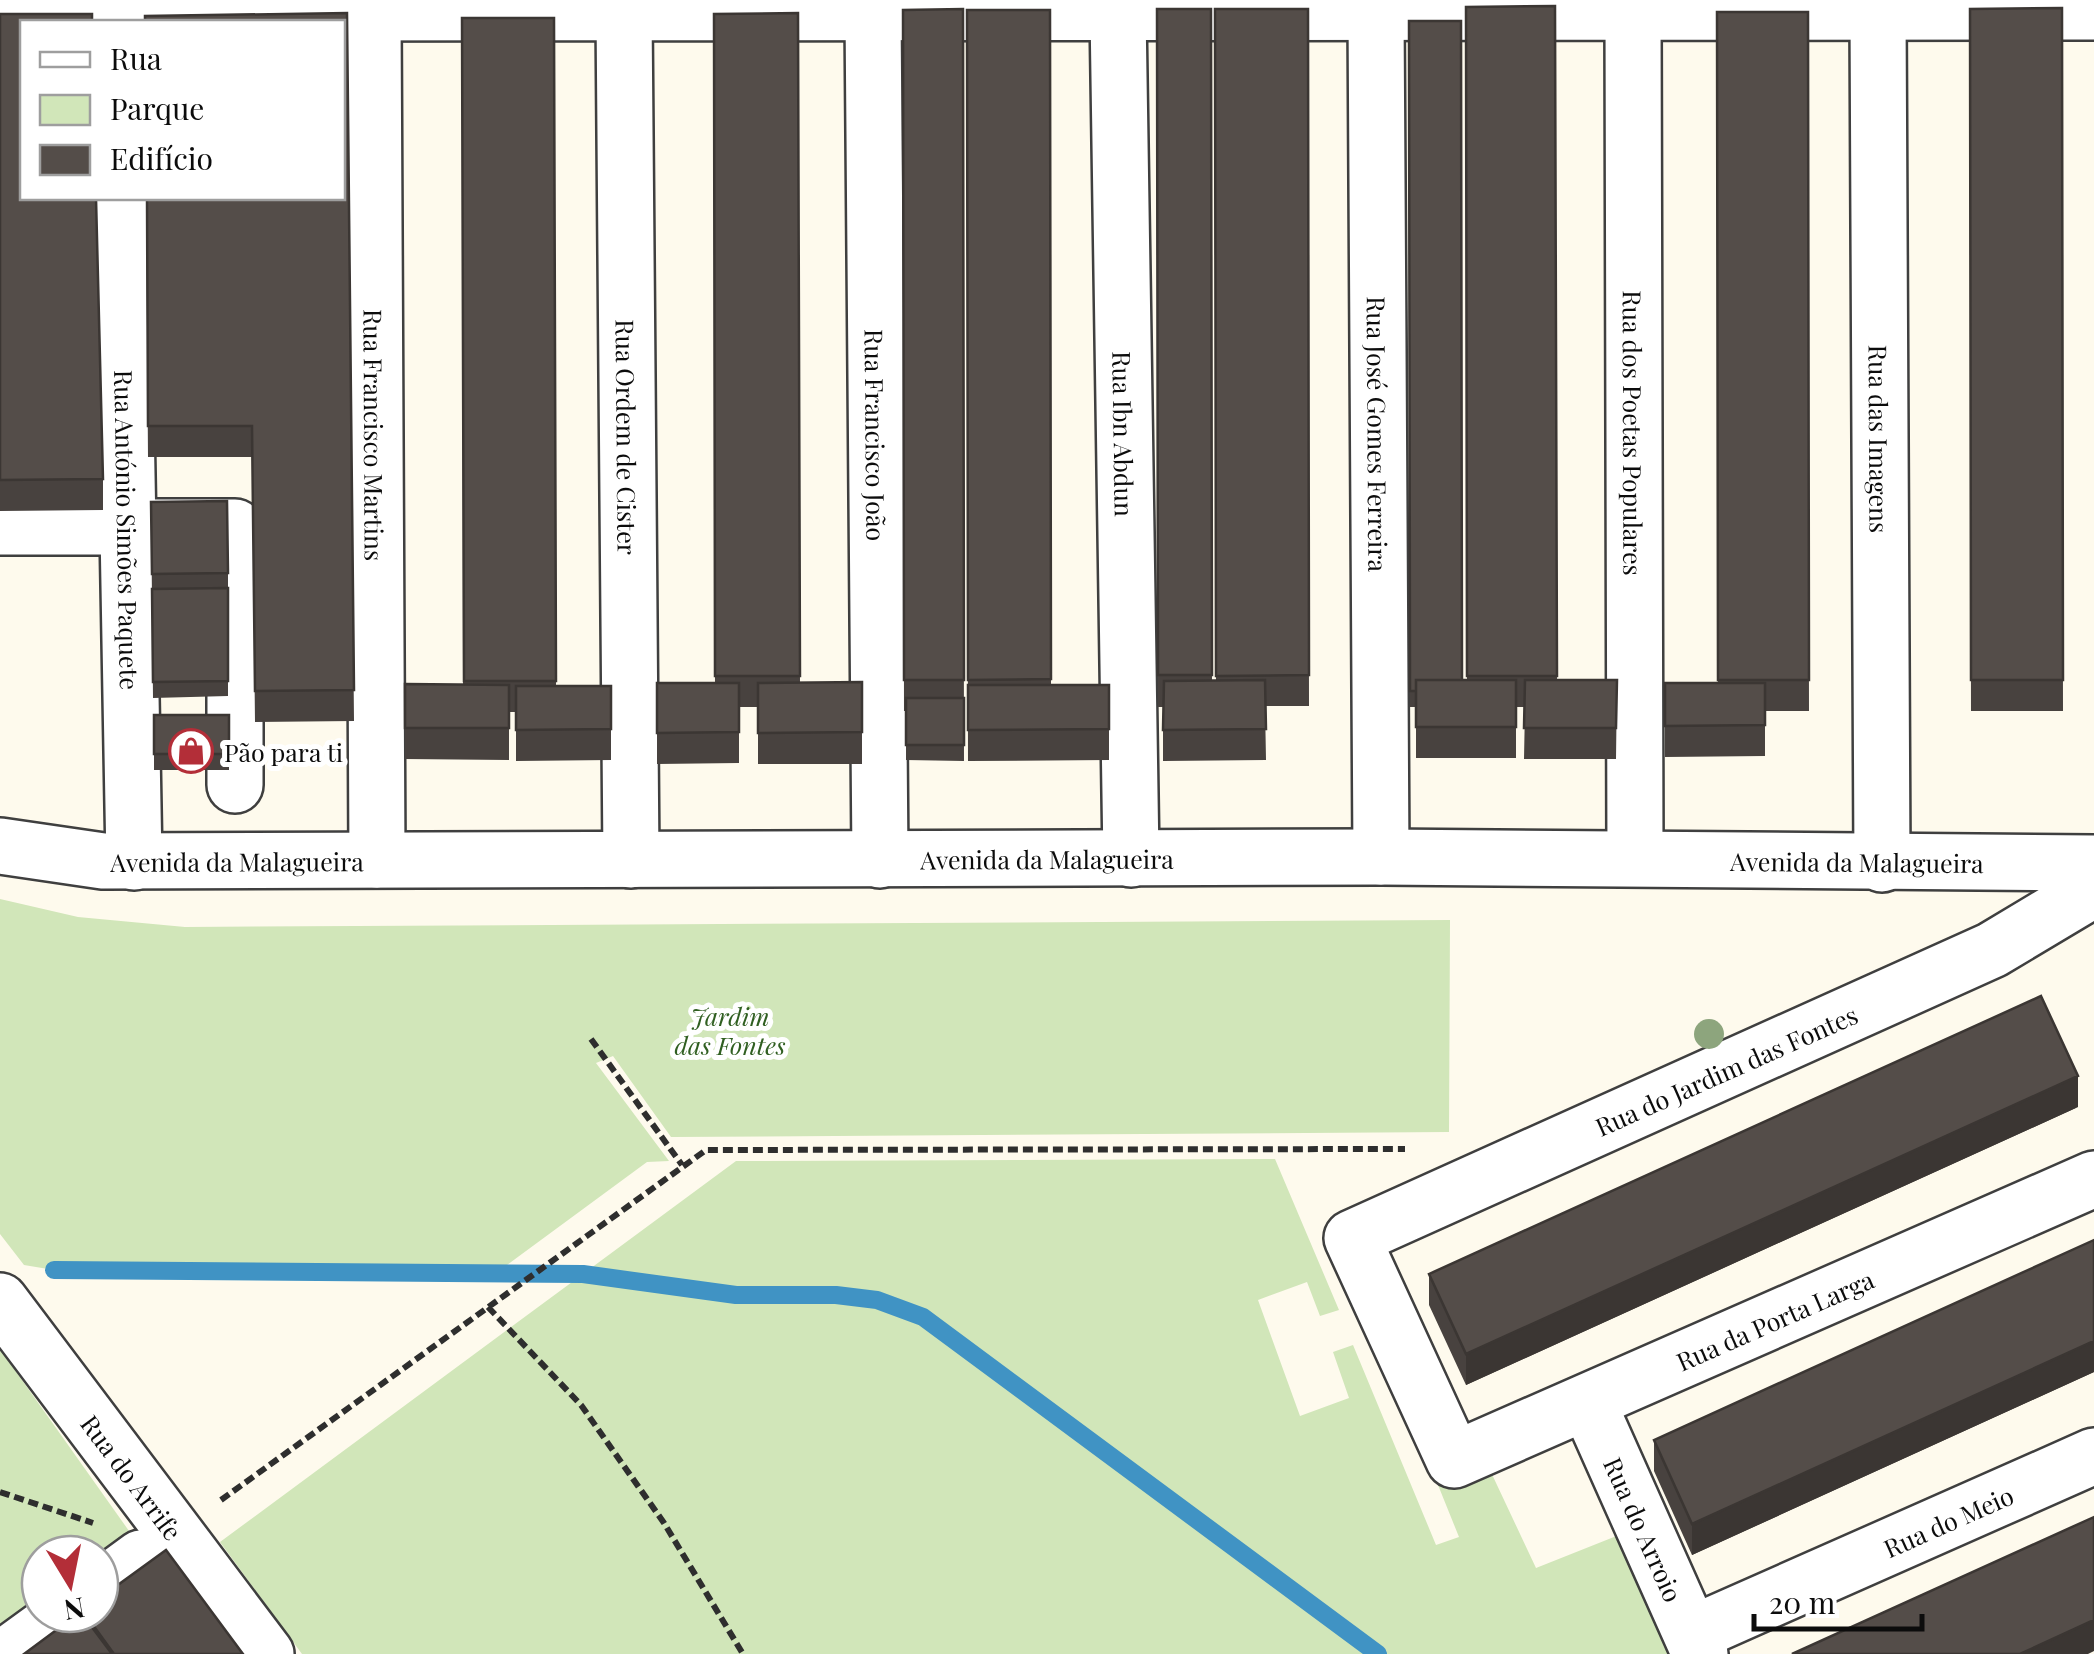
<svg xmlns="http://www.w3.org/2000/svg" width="2094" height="1654" font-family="'Playfair Display',serif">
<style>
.green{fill:#d1e6b9}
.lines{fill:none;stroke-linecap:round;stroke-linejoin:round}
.stream{stroke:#4093c4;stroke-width:18}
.street-casing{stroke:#3f3f3f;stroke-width:60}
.path{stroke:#2e2e2e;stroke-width:6;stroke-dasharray:10 5;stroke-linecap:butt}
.street{stroke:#fff;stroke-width:55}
.tree{fill:#8da57d}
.wall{fill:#48423f}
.shaded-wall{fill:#3b3633}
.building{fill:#544d49;stroke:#3b3633;stroke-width:2.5}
.labels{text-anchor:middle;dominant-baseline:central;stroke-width:10;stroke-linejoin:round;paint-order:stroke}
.street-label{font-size:25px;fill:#0c0c0c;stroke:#fff}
.poi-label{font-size:25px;fill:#0c0c0c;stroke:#fff;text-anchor:start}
.park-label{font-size:25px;font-style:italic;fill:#305f21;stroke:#fff}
</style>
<rect width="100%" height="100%" fill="#fefaed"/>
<path class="green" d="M0,899L78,917L185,927L1450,920L1449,1132L671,1137L613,1056L596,1063L669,1161L647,1162L492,1276L54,1270L24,1265L0,1234Z
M1275,1159L1339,1310L1320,1316L1307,1282L1258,1300L1300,1416L1349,1398L1333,1352L1353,1345L1436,1545L1459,1537L1438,1485L1489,1468L1536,1568L1624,1533L1675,1654H302L220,1542L736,1161Z
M0,1349L134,1538L100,1554H40V1608L0,1637Z"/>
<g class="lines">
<path class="stream" d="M54,1270L583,1274L736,1295H836L877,1300L923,1317L1378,1654"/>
<g class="street-casing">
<g id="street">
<path id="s1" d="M1633,11L1635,858"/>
<path id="s2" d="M1878,11L1882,864"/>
<path id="s3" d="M624,12L631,860"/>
<path id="s4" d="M1118,12L1131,859"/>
<path id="s5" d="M1376,12L1381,857"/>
<path d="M0,13L2094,12"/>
<path id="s6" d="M373,13L377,860"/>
<path id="s7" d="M873,13L880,860"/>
<path id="s8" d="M122,198L134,862"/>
<path d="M0,527H235V785"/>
<path id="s9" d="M0,846L103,861L1381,857L2094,863"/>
<path id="s10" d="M2094,889L1992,950L1352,1238L1454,1460L2094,1179"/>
<path id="s11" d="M0,1301L266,1654"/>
<path id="s12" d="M1588,1403L1700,1654"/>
<path d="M100,1588L141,1558"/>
<path id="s13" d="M1692,1634L2094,1456"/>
<path d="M9,1654L64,1614"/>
</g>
</g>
<path class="path" d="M591,1039L682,1165
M488,1307L581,1405L664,1523L743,1654
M0,1492L93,1523
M221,1500L706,1150L1405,1149"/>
<use href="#street" class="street"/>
</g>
<circle class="tree" cx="1709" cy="1034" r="15"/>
<path class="wall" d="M1555,6L1557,680H1617L1616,759H1524L1525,707H1516V758H1416V707H1410L1409,21L1462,680H1467L1466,7Z
M2062,8L2063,711H1971L1970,9Z
M963,9L964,761L906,760V711H904L903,10Z
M1157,9H1211L1212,681H1216L1215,9H1308L1309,706H1265L1266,760L1163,761V707H1158Z
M967,10H1050L1051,685H1109V760L968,761Z
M1717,12H1808L1809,711H1765V756L1665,757V683H1718Z
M347,13L354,721L255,722L252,457H148L146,198Z
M798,13L800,683L862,682V764H758V707H739V763L657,764V683H715L714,14Z
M0,14L103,479V510L0,511Z
M462,18H554L556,686H611V760L516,761V712H509V760L405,759V684L463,685Z
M151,502L228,573V696L153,698Z
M154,715H229V770H154Z
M2078,1107L1466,1385L1429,1305V1274Z
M2094,1240V1372L1692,1555L1654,1471V1440Z
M83,1614H100L243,1654H24Z"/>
<path class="shaded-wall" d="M2078,1076V1107L1466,1385V1354Z
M2094,1341V1372L1692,1555V1524Z
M2094,1620V1651L2088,1654H2020Z"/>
<path class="building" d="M1555,6L1557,676H1467L1466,7Z
M2062,8L2063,680H1971L1970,9Z
M963,9L964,680H904L903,10Z
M1157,9H1211L1212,675H1158Z
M1215,9H1308L1309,675L1216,676Z
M967,10H1050L1051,679L968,680Z
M1717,12H1808L1809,680H1718Z
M347,13L354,690L255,691L252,426H148L147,198H342V22H145V16Z
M798,13L800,676H715L714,14Z
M0,14H92V22H22V198H96L103,479L0,480Z
M462,18H554L556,681H464Z
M1409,21H1461L1462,680H1416V691H1410Z
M227,501L228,573L152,574L151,502Z
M228,588V681L153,682L152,589Z
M1265,680L1266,729L1163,730L1164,681Z
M1416,680H1516V727H1416Z
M1525,680H1617L1616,728H1524Z
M862,682V732L758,733V683Z
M657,683H739V732L657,733Z
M1665,683H1765V725L1665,726Z
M405,684L509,685V728H405Z
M968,685H1109V729L968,730Z
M516,686H611V729L516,730Z
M906,698H964V745H906Z
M154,715H229V754H154Z
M2041,996L2078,1076L1466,1354L1429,1274Z
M2094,1240V1341L1692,1524L1654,1440Z
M2094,1517V1620L2020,1654H1792Z
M166,1550L243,1654H114L85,1614H100V1598Z
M78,1614H82L112,1654H24Z"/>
<defs>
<g id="shop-ring" transform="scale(2.25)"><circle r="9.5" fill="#fff" stroke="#b32e38" stroke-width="1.5"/><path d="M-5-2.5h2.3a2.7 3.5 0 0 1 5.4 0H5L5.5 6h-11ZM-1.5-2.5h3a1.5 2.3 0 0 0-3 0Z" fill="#b32e38"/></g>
</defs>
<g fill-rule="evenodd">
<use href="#shop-ring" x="191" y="751"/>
</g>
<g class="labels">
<g class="street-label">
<text stroke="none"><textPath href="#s1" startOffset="422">Rua dos Poetas Populares</textPath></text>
<text stroke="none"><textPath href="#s4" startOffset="422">Rua Ibn Abdun</textPath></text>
<text stroke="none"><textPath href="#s5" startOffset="422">Rua José Gomes Ferreira</textPath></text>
<text stroke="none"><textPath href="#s3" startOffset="425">Rua Ordem de Cister</textPath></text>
<text stroke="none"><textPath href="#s7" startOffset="422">Rua Francisco João</textPath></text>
<text stroke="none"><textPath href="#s6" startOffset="422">Rua Francisco Martins</textPath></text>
<text stroke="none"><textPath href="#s2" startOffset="428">Rua das Imagens</textPath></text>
<text stroke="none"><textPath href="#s8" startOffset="332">Rua António Simões Paquete</textPath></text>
<text stroke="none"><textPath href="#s9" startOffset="1048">Avenida da Malagueira</textPath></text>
<text stroke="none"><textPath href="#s9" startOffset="238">Avenida da Malagueira</textPath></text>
<text stroke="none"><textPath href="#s9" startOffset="1858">Avenida da Malagueira</textPath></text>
<text transform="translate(1726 1070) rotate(-24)">Rua do Jardim das Fontes</text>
<text stroke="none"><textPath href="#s10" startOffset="1415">Rua da Porta Larga</textPath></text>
<text stroke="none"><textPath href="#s11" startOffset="220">Rua do Arrife</textPath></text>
<text stroke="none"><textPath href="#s13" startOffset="280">Rua do Meio</textPath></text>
<text stroke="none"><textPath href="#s12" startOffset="138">Rua do Arroio</textPath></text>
</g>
<g class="poi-label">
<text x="224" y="751">Pão para ti</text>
</g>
<g class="park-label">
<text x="730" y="1015">Jardim<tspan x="730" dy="29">das Fontes</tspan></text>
</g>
</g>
<rect x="20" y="20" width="325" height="180" fill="#ffffff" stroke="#9e9e9e" stroke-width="2.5"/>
<rect x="40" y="52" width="50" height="15" fill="#ffffff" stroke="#9e9e9e" stroke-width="2.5"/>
<text x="110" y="70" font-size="30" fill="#0c0c0c">Rua</text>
<rect x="40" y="95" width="50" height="30" fill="#d1e6b9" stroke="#9e9e9e" stroke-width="2.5"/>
<text x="110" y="120" font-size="30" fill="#0c0c0c">Parque</text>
<rect x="40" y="145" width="50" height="30" fill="#544d49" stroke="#9e9e9e" stroke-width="2.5"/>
<text x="110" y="170" font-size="30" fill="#0c0c0c">Edifício</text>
<g transform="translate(70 1584) rotate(170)"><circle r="48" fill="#ffffff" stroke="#9e9e9e" stroke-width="2.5"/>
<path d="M0-8L18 38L0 25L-18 38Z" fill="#b32e38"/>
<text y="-15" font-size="28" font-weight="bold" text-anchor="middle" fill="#0c0c0c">N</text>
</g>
<path d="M1754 1614v15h168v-15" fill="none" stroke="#0c0c0c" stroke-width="5"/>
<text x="1769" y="1614" font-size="30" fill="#0c0c0c" stroke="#ffffff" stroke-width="8" paint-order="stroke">20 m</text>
</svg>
